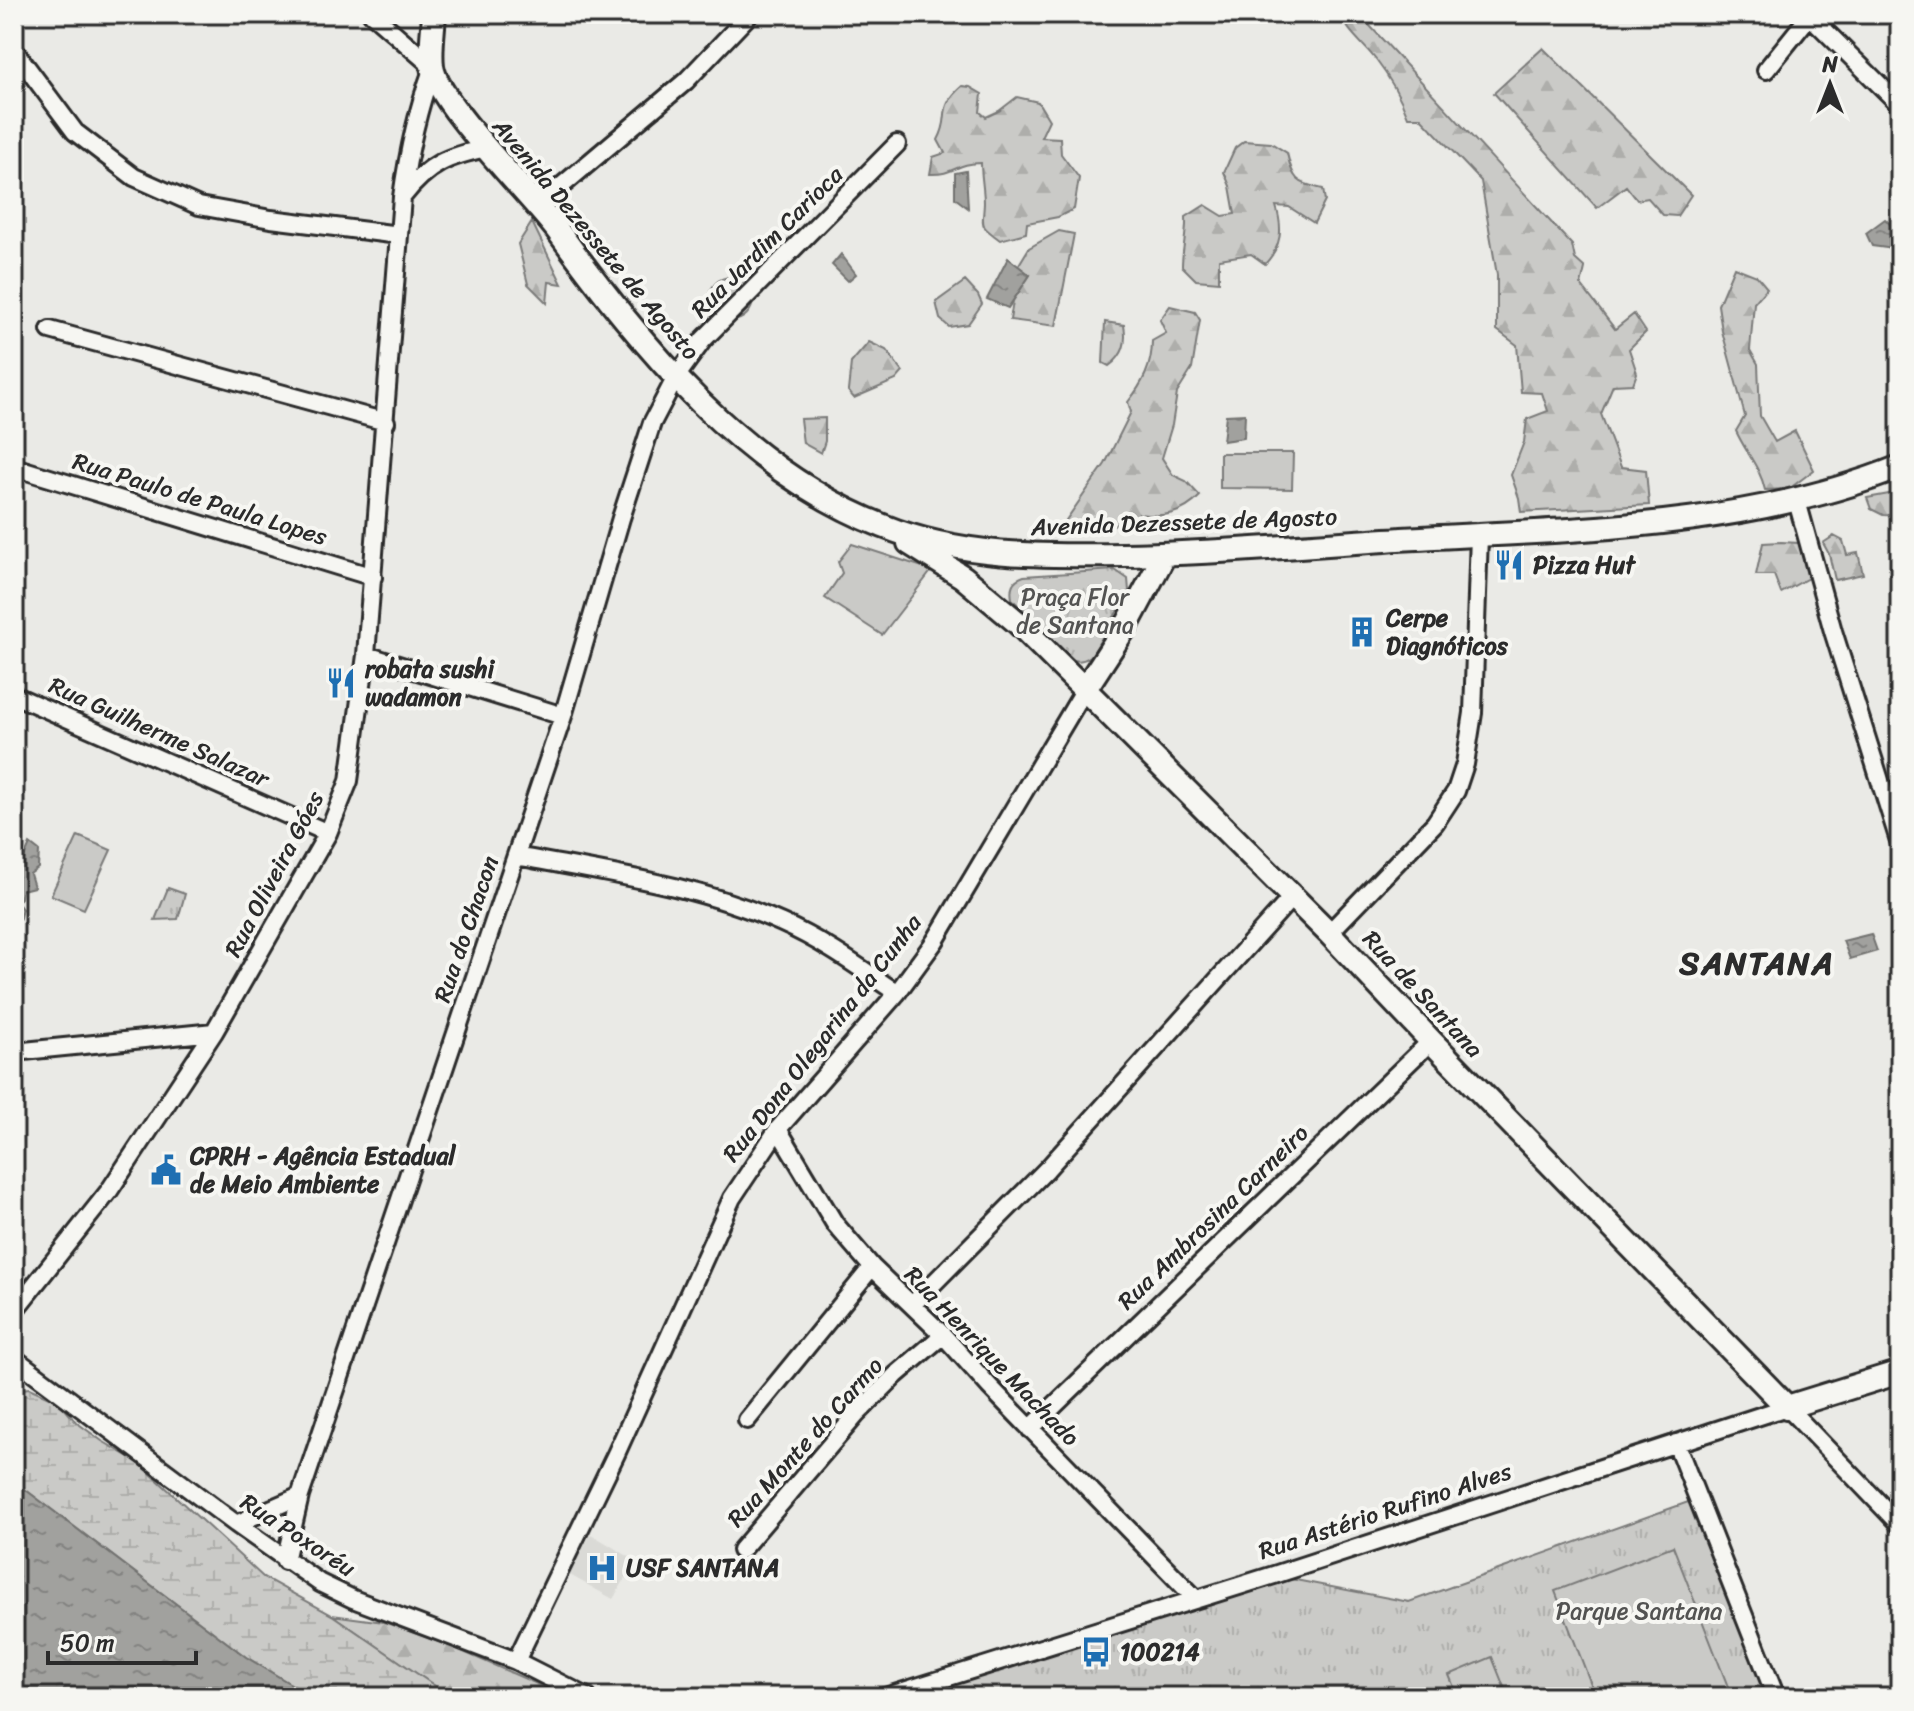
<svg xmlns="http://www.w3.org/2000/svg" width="1914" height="1711" font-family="Sriracha,sans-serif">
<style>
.built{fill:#dadad6}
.grass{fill:url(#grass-tufts);stroke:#7a7a79;stroke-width:2}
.forest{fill:url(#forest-firs);stroke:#7a7a79;stroke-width:2}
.wetland{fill:url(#wetland-marsh);stroke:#7a7a79;stroke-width:2}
.garden{fill:#cacac7;stroke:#7a7a79;stroke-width:2}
.water{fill:url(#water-ripples);stroke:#727270;stroke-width:2}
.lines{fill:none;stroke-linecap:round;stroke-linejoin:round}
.street-casing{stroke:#2b2b2b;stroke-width:22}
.secondary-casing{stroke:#2b2b2b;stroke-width:28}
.street{stroke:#f6f6f2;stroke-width:16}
.secondary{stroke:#f6f6f2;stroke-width:22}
.labels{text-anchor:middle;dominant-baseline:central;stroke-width:8;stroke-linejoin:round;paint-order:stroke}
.street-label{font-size:24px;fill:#2b2b2b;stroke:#f6f6f2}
.poi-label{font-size:24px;font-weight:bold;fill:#2b2b2b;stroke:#f6f6f2;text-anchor:start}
.park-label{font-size:24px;fill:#535352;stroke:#f6f6f2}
.district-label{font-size:32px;font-weight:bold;letter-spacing:2px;fill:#2b2b2b;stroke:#f6f6f2}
</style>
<defs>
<pattern id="grass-tufts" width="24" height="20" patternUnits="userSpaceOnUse" patternTransform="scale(2)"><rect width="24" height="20" fill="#cacac7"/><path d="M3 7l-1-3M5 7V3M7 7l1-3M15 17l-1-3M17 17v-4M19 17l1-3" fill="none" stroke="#aeaeab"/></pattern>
<pattern id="forest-firs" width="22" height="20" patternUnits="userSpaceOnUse" patternTransform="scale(2)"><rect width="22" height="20" fill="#cacac7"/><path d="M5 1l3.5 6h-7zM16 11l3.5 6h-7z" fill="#aeaeab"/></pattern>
<pattern id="wetland-marsh" width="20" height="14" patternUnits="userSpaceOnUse" patternTransform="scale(2)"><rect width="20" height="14" fill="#cacac7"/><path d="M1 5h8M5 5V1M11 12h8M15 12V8" fill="none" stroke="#aeaeab"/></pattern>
<pattern id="water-ripples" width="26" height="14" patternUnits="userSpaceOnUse" patternTransform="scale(2)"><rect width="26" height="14" fill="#a1a19e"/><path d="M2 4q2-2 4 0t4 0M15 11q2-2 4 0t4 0" fill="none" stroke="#838381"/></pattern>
</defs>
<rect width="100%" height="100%" fill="#eaeae6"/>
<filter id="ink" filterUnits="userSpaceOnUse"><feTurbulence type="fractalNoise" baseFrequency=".0125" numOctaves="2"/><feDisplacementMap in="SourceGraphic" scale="16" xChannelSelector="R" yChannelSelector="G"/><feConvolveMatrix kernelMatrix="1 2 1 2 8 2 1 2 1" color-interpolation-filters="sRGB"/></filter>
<g filter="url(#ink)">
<path class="built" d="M591,1534L636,1561L613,1599L568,1574Z"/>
<path class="grass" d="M1115,570L1128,579L1129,591L1092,655C1085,661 1076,663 1068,657L1012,599C1010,587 1012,580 1024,576Z
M168,888L185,894L178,919L155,920Z
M1691,1501L1770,1697H863L1275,1576L1409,1602Z"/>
<path class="forest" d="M1340,14H1359L1572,245L1575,259L1585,268L1581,285L1615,329L1634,314L1646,332L1629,349L1637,373L1633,384L1613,385L1601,414L1621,467L1646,470L1649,505L1521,512L1519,498L1511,475L1524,442L1527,419L1548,411L1542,393L1521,392L1517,345L1497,330V275L1481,181L1420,117H1408C1400,96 1390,78 1376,60C1364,44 1348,33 1340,14Z
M1543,48L1691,195L1677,216L1663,215L1648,198L1637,200L1626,186L1597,208L1494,93Z
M962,86L970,87L982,94L980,112L986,117L999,111L1017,97L1038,102L1049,120L1041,137L1060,138L1061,154L1079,178L1074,209L1058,217L1027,223L1026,233L1000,240C978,224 983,227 984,203C984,190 981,176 981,163C956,163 954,175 930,174L933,157L945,153L938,140C952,115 935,110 962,86Z
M1244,141L1271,143L1287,153C1293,180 1296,183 1323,189L1325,201L1314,223L1289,207L1276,206C1283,229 1282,246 1265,264L1251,254L1219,259V282L1196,280L1182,266C1182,249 1187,234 1186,217L1205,205L1223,216L1235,214L1230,186L1224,172L1235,148Z
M532,222L562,284L549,282L547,303L528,284L518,244Z
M1059,231L1074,234L1056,326L1010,320L1013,301L1030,275L1018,266L1029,248Z
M1734,267L1757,276L1767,288L1754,303L1750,350L1758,364L1760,416L1775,442L1795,431L1814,470L1789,489L1765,490C1760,467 1746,453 1736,431L1745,416L1722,331L1718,305Z
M709 299a22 22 0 1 1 44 0a22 22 0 1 1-44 0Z
M965,281L978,295L982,304L968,324L949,327L940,319L936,302Z
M1170,306L1195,312L1200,320L1192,369L1177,393L1172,425L1162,458L1173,475L1186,481L1200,496C1183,514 1163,518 1139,514L1136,524L1062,526L1105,464L1131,412L1128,402C1143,383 1152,366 1152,341L1166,333L1160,320Z
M1105,322L1124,325C1127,343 1124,355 1109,366L1103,363Z
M869,342L886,350L903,372L896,380L854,398L848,391L851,363Z
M825,418V441L821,453L803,443L800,419Z
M1900,492V516L1883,515L1871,509L1867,498Z
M1834,536L1843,541L1847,555L1858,553L1863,574L1835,580L1829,554L1823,543Z
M1781,542L1799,543L1808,578L1781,593L1774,575H1756L1763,543Z
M332,1615L384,1622L450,1646L567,1697H459L435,1686Z"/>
<path class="wetland" d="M29,1388L58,1401L76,1422L102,1441L138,1462L263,1577L332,1615L435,1686L459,1697H312L246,1657L14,1481V1390Z"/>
<path class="garden" d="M1220,453H1293L1292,489L1220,488Z
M852,544L932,570L882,635L825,598L842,573L838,562Z
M78,836L111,850L84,909L51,895Z
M1673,1546L1732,1697H1596L1555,1591Z
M1492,1657L1508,1697H1458L1449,1675Z"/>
<path class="water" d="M966,171L968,208L955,198V173Z
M1885,219L1900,234V245L1894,249L1872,246L1866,233Z
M841,254L856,274L848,281L832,265Z
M1008,258L1030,275L1008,308L987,299Z
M1245,414L1244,438L1223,441L1226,415Z
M30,844L39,851L38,868L30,874L34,887L22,890L21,898L17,902L22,909L19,922L14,920V881Z
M1871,934L1877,951L1850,959L1843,941Z
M14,1481L246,1657L312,1697H14Z"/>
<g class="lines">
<g class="street-casing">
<path id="street" d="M372,14L432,66
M1808,14L1900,105
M14,50L75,132L134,177L199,206L271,219L399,235
M1766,70L1811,14
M403,196C428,164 448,156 487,148
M539,205L686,81L750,14
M50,330L386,422
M14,467L373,577
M1797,501L1833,631L1900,844
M366,655L563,716
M14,695L328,833
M516,856C605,873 699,885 782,923C823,941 860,968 897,993
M1329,933L1435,823L1456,791L1465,764L1473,713L1479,535
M14,1052L214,1032
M778,1129L835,1224L872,1267L943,1335L989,1386L1195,1598
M912,1305L1047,1169L1293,896
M14,1311L109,1191L214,1032L328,833L349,781L366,655L402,197C408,154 417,111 432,70
M14,1358L236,1524L320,1583L353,1599L516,1661L587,1697
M747,1420L872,1267
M1030,1429L1431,1041
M1676,1443L1776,1697
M236,1524L300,1496
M741,1550L856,1415L896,1375L943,1335
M285,1561L300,1496L563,716L621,518L652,423L676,377L703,340L897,144
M516,1661L616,1454L732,1198L778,1129L897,993L935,941L1085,689
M885,1697L1274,1575L1787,1407L1900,1525"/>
</g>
<g class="secondary-casing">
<path id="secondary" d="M434,14C433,31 430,50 432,66C436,102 532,196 558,231C644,349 743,471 883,526C959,557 1042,556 1123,555C1211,553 1298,546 1385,540C1557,529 1737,532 1900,467
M909,543L963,577L1018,623L1329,933L1431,1041L1787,1407L1900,1372
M1085,689L1128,623L1165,554"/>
</g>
<use href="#street" class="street"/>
<use href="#secondary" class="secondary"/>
</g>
</g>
<defs>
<g id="restaurant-bare" transform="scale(2.4)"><path d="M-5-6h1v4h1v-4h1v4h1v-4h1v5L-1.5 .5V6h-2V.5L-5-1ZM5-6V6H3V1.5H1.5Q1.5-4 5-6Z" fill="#1f6fb2" stroke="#f6f6f2" stroke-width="2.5" paint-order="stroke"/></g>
<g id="building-bare" transform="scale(2.4)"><path d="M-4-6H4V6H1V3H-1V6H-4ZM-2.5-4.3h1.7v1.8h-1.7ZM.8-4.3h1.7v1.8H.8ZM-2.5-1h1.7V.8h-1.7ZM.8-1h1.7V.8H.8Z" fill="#1f6fb2" stroke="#f6f6f2" stroke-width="2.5" paint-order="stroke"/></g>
<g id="civic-bare" transform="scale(2.4)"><path d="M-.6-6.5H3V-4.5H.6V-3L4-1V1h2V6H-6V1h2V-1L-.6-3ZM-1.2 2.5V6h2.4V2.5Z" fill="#1f6fb2" stroke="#f6f6f2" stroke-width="2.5" paint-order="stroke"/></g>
<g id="hospital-bare" transform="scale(2.4)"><path d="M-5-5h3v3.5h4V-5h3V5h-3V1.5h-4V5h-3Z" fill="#1f6fb2" stroke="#f6f6f2" stroke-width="2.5" paint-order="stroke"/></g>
<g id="bus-bare" transform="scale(2.4)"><path d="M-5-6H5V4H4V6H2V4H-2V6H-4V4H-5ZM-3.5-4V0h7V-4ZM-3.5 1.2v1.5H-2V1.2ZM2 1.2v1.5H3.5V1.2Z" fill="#1f6fb2" stroke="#f6f6f2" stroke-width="2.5" paint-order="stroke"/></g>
</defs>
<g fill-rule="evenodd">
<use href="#restaurant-bare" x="1509" y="565"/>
<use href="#building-bare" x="1362" y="632"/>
<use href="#restaurant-bare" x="341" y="683"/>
<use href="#civic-bare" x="166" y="1170"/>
<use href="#hospital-bare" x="602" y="1568"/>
<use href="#bus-bare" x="1096" y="1652"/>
</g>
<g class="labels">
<g class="street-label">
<text transform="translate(596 239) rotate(50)">Avenida Dezessete de Agosto</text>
<text transform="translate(767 242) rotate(-45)">Rua Jardim Carioca</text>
<text transform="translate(200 499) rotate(17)">Rua Paulo de Paula Lopes</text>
<text transform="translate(1184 522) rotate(-2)">Avenida Dezessete de Agosto</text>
<text transform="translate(159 732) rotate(24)">Rua Guilherme Salazar</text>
<text transform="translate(274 874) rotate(-62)">Rua Oliveira Góes</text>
<text transform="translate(466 929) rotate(-71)">Rua do Chacon</text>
<text transform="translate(1423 994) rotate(47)">Rua de Santana</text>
<text transform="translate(822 1038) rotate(-52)">Rua Dona Olegarina da Cunha</text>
<text transform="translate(1213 1217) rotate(-44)">Rua Ambrosina Carneiro</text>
<text transform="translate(992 1356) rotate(46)">Rua Henrique Machado</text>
<text transform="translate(805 1442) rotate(-48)">Rua Monte do Carmo</text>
<text transform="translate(1385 1511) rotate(-18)">Rua Astério Rufino Alves</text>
<text transform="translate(298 1535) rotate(33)">Rua Poxoréu</text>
</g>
<g class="poi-label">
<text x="1533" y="565">Pizza Hut</text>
<text x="1386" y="618">Cerpe<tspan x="1386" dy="28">Diagnóticos</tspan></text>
<text x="365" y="669">robata sushi<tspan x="365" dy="28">wadamon</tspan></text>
<text x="190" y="1156">CPRH - Agência Estadual<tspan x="190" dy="28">de Meio Ambiente</tspan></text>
<text x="626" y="1568">USF SANTANA</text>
<text x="1120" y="1652">100214</text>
</g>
<g class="park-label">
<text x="1075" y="597">Praça Flor<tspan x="1075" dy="28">de Santana</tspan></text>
<text x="1639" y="1611">Parque Santana</text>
</g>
<g class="district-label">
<text x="1757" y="963">SANTANA</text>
</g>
</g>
<rect width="1914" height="1711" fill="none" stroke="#f6f6f2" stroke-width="48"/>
<rect x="24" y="24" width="1866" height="1663" fill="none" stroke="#2b2b2b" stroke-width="3" filter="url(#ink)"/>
<g transform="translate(1830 84)" stroke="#f6f6f2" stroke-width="6" paint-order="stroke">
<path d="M0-6L14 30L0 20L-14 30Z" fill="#2b2b2b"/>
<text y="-12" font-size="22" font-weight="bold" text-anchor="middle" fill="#2b2b2b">N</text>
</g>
<path d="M48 1651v12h148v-12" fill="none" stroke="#2b2b2b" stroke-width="4"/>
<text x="60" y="1651" font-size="24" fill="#2b2b2b" stroke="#f6f6f2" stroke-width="6" paint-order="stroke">50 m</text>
</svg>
